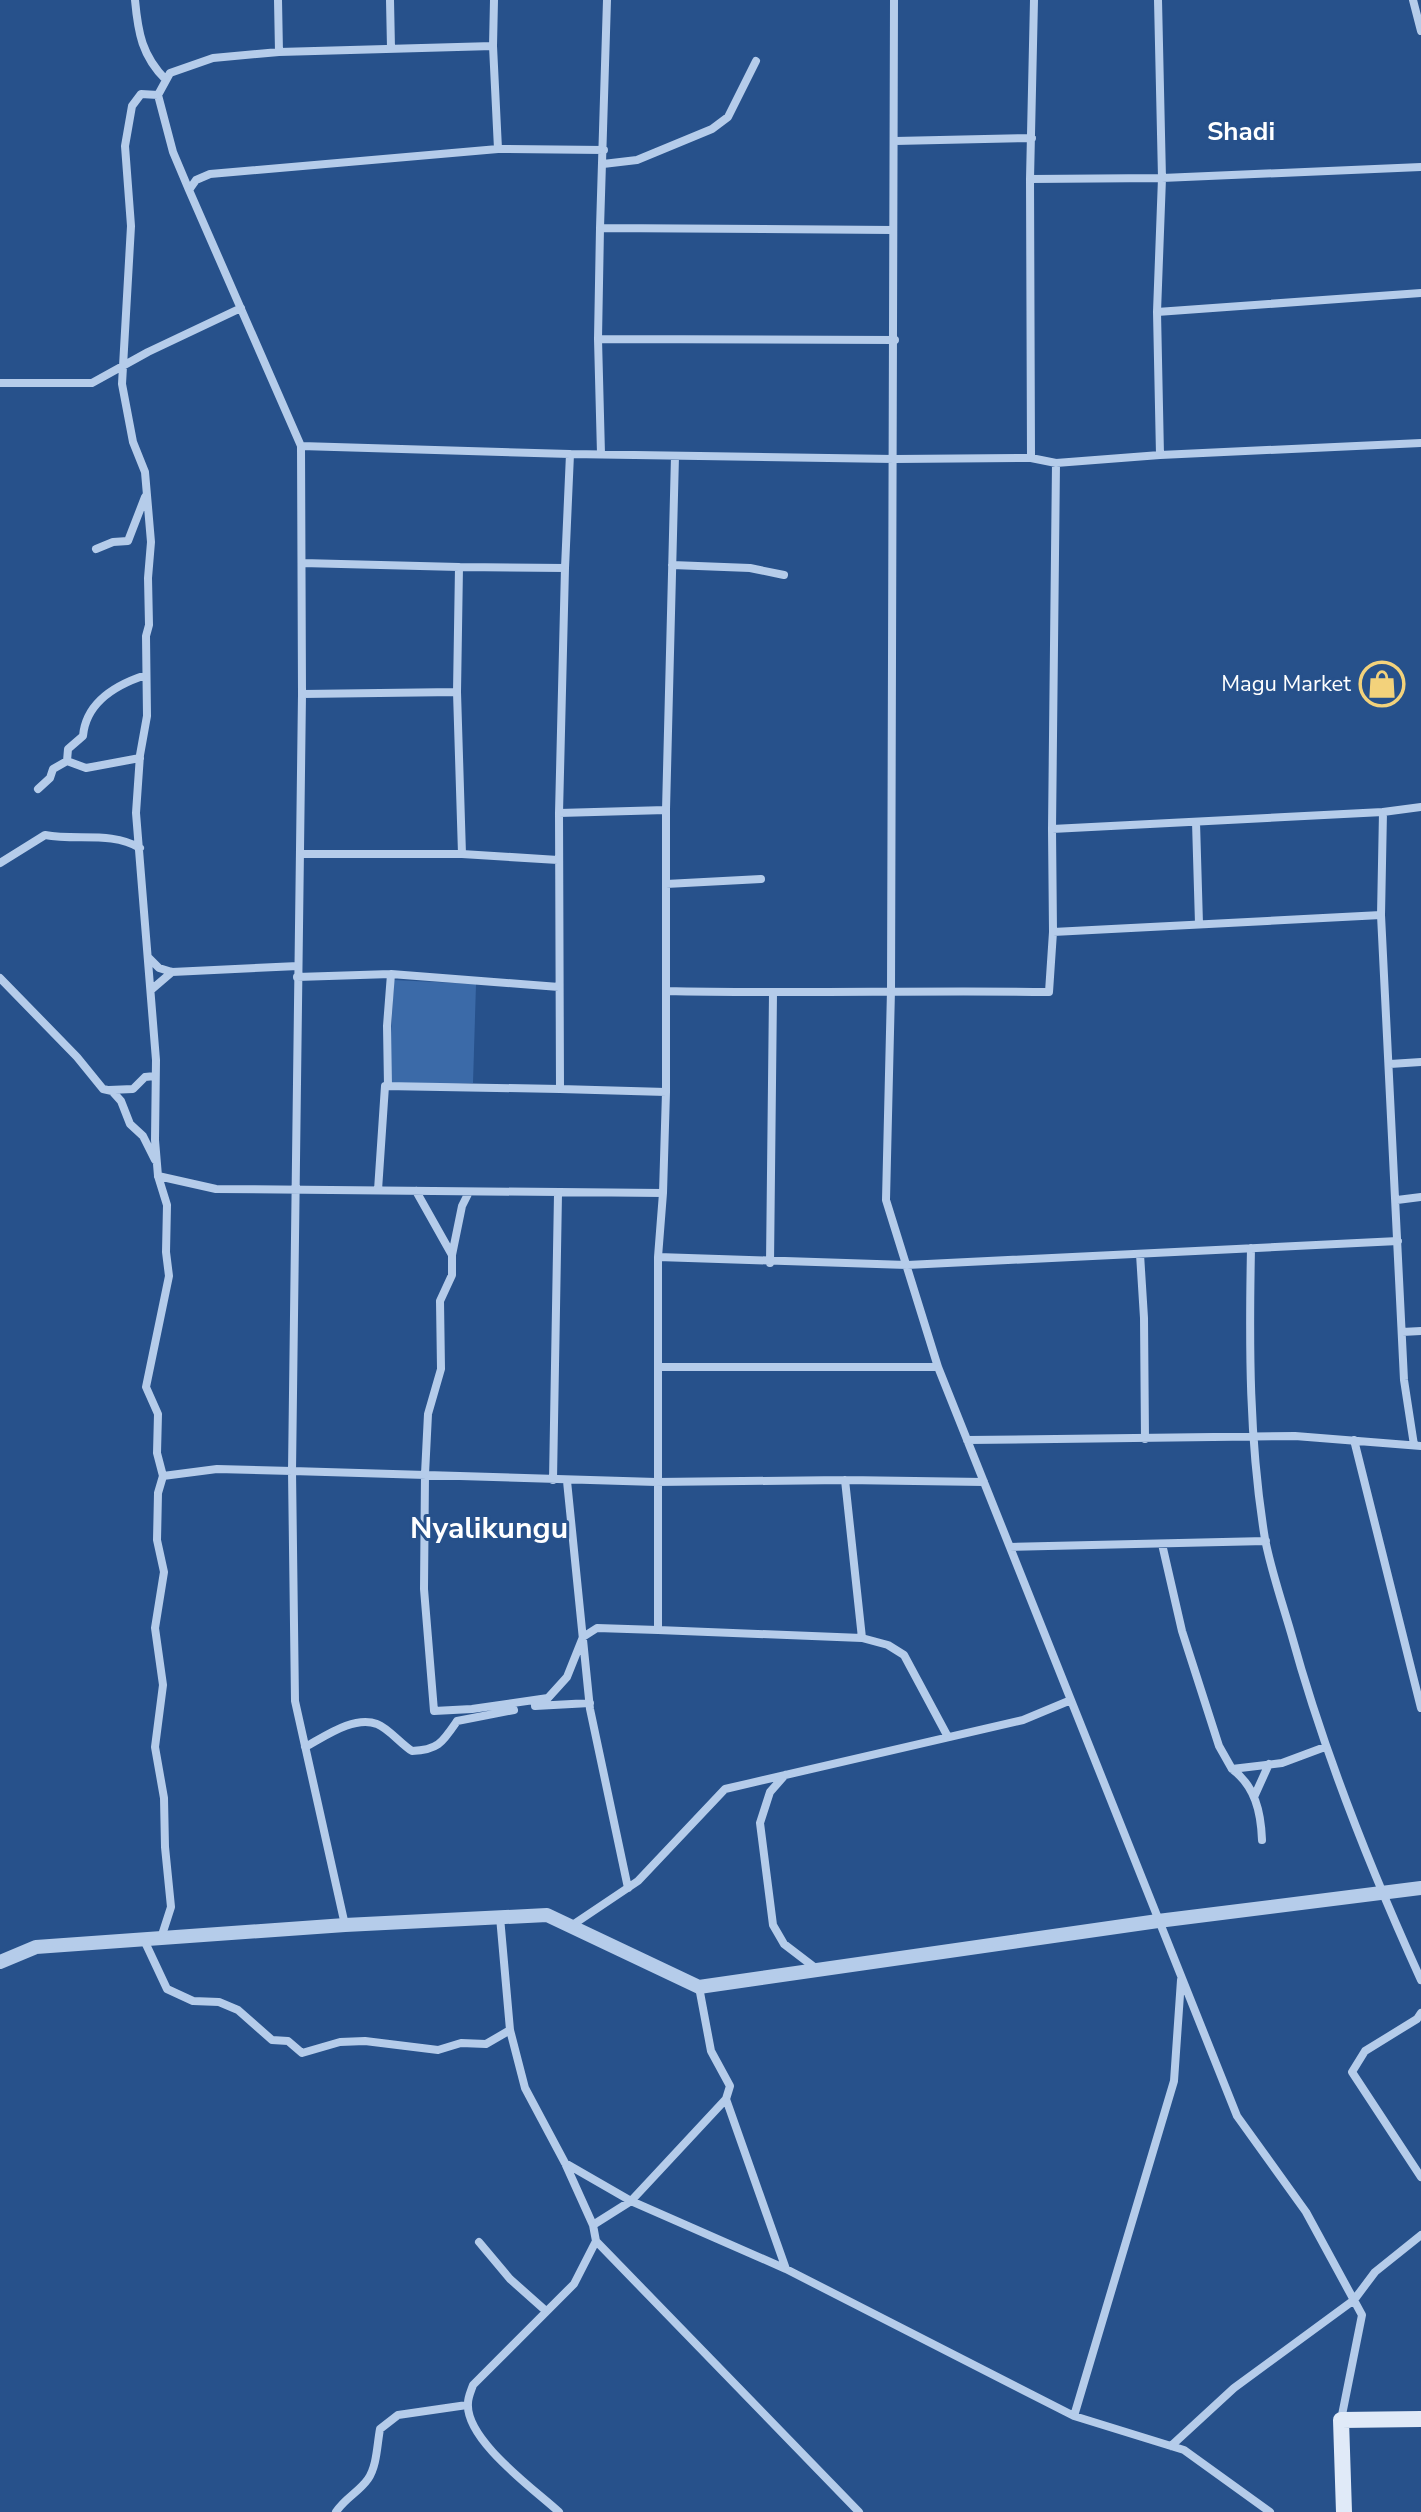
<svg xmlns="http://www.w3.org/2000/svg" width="1421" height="2512" font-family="'Nunito Sans',sans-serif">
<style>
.green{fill:#3b6aa8}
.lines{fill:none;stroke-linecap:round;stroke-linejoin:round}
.minor{stroke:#b5ccea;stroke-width:8}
.tertiary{stroke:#b5ccea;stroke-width:14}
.secondary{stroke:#e0eaf8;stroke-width:16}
.labels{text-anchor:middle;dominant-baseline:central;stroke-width:6;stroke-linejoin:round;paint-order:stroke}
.poi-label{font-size:22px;fill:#fff;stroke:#27518b;text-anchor:end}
.quarter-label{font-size:26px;font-weight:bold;fill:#fff;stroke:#27518b}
.district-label{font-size:30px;font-weight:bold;fill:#fff;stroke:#27518b}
</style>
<rect width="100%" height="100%" fill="#27518b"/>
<path class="green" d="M394,980L476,984L473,1083L388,1086Z"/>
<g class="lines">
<path class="minor" d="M135,0C138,33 142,56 166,80
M278,0L279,52L493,46
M390,0L391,48
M494,0L493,46L498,149L604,150
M894,0L891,990L886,1200L938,1367L1237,2116L1306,2212L1362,2315L1341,2420
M1158,0L1162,178L1157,312L1160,455
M1413,0L1421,31
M158,95L141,94L132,106L125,146L131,226L122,384L133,442L145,472L151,542L148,578L149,625L146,636L147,716L140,755L136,813L156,1060L155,1140L158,1176L167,1205L166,1252L169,1276L146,1387L158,1414L157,1453L163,1476L158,1493L157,1540L164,1572L155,1628L163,1685L155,1747L164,1798L165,1847L171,1907L161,1938
M895,141L1032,138
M603,164L637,160L712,129L728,117L756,61
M1030,179L1162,178L1421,167
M189,190L173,152L158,95L170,73L213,58L279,52
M600,228L607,0
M1157,312L1421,293
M598,339L600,228L893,230
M0,383H92L148,352L241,308
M301,446L189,190L196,180L210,174L498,149
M570,454L565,568L559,813L666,810
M601,454L598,339L895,340
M675,456L666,810V991C794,994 921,990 1049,992L1053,932L1052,829L1056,463
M1031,458L1030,179L1034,0
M96,549L113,542L128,541L145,497
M302,563L459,567L457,692L462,854
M672,565L750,568L784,575
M459,567L565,568
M302,694L457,692
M67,761L68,749L83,736C86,702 115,685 146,675
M38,789L50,778L53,769L67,761L86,768L140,758
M559,813L560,1089L666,1092L663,1193
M1196,822L1199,924
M1052,829L1383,812
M300,854H462L558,860
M0,863L45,835C77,841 111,831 140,848
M666,884L761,879
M1053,932L1381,915
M149,958L159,968L172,972L298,966
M297,977L391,974L559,987
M0,978L77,1057L103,1089L112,1091L121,1101L130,1124L143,1136L155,1160
M151,990L172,972
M1390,1064L1421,1062
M388,1086L387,1026L391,974
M109,1090L133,1089L145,1077L155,1076
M666,1092V991
M158,1176L216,1189L663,1193L658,1257V1630L862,1638L888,1645L904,1655L948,1737
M378,1190L385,1086L560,1089
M416,1191L452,1255V1275L440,1301L441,1369L428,1414L425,1474L424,1589L434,1711L472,1709L548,1698L567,1677L583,1637L597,1628L658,1630
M1397,1200L1421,1197
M1251,1248C1249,1347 1249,1441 1265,1539C1271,1570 1282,1602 1291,1633C1324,1753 1369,1866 1421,1980
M1140,1254L1144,1318L1145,1439
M452,1255L462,1206L469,1192
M658,1257L907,1265L1398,1241
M770,1263L773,993
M1402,1332L1421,1331
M658,1367H938
M967,1440L1295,1436L1421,1446
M1354,1440L1421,1708
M1414,1445L1404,1380L1381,915L1383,812L1421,807
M163,1476L217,1469L292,1471L295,1701L345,1925
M553,1480L558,1194
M845,1480L862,1638
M567,1481L590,1709L628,1888
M984,1482L845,1480L656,1482L292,1471L302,694L301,446L570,454L894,459L1031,458L1056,463L1160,455L1421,443
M1162,1544L1182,1631L1219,1746L1232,1769L1282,1763L1325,1747
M1010,1547L1266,1541
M535,1706L590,1703
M305,1747C324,1737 354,1715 377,1724C388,1728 401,1744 412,1751C438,1750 442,1743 457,1721L514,1710
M1232,1769C1255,1786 1261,1812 1262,1840
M785,1775L770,1792L760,1823L773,1925L784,1944L818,1970
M1254,1797L1269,1764
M500,1917L510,2030L525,2088L565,2163L593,2225L596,2241L574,2284L473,2385C471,2391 468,2397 468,2403C465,2440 534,2489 559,2512
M571,1926L638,1881L725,1789L1023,1720L1071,1700
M144,1940L167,1989L193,2001L219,2002L238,2010L272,2040L288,2041L302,2053L340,2042L365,2041L438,2050L461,2043L486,2044L510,2030
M1421,2013L1417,2019L1365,2051L1352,2072L1421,2177
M726,2099L786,2269
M565,2163L631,2201L786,2269L1074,2416L1184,2450L1270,2512
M593,2225L631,2201L726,2099L730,2086L711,2051L699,1987
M596,2241L859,2512
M479,2242L510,2279L546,2311
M1074,2416L1174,2081L1181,1980
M1171,2446L1234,2388L1354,2300L1375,2272L1421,2235
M336,2512C345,2498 359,2492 368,2479C377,2466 377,2445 380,2429L398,2415L467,2405"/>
<path class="tertiary" d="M0,1962L36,1947L345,1925L547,1915L699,1987L1158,1921L1421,1888"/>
<path class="secondary" d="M1344,2512L1341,2420L1421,2419"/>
</g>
<defs>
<g id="shop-ring" transform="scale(2.3)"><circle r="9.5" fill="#27518b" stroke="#f3d27b" stroke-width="1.5"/><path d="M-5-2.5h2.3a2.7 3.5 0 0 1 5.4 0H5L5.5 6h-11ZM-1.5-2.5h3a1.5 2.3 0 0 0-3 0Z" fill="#f3d27b"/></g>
</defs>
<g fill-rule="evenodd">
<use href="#shop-ring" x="1382" y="684"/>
</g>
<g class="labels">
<g class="poi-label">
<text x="1351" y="684">Magu Market</text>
</g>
<g class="quarter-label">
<text x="1241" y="131">Shadi</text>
</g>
<g class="district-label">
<text x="489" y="1528">Nyalikungu</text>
</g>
</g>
</svg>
